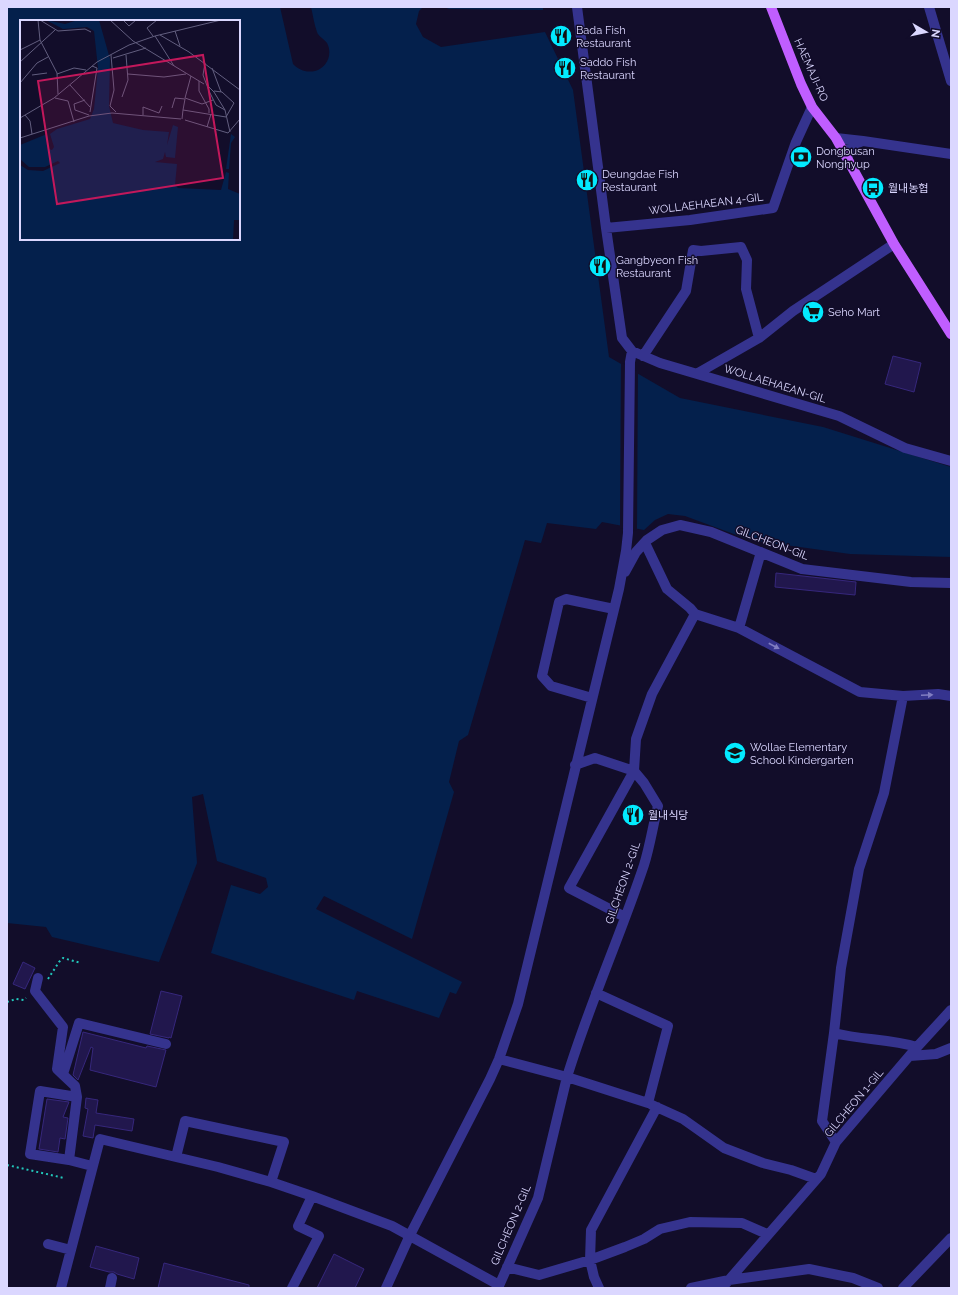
<svg xmlns="http://www.w3.org/2000/svg" width="958" height="1295" font-family="Raleway,'Noto Sans KR',sans-serif">
<style>
.water{fill:#04204c;fill-rule:evenodd}
.pier{fill:#120d2a}
.building{fill:#21174d;stroke:#36277c}
.lines{fill:none;stroke-linecap:round;stroke-linejoin:round}
.path{stroke:#22c8bb;stroke-width:2;stroke-dasharray:2 3;stroke-linecap:butt}
.minor{stroke:#35338e;stroke-width:10}
.major{stroke:#c05eff;stroke-width:10}
.oneway{fill:#807dc1}
.labels{text-anchor:middle;dominant-baseline:central;stroke-width:3;stroke-linejoin:round;paint-order:stroke}
.poi-label{font-size:11px;fill:#dbd7ff;stroke:#120d2a;text-anchor:start}
.street-label{font-size:11px;fill:#dbd7ff;stroke:#120d2a}
.inset-road{fill:none;stroke:#625e7f;stroke-width:1}
.view{fill:#c2185b;fill-opacity:0.15;stroke:#c2185b;stroke-width:2}
.inset-edge{fill:none;stroke:#dbd7ff;stroke-width:2}
</style>
<rect width="100%" height="100%" fill="#120d2a"/>
<path class="water" d="M7,7H280L293,64C299,70 306,73 315,71C327,68 333,54 327,43C324,39 318,36 317,32C314,24 313,15 311,7H423L419,11L416,24L423,37L441,47L545,32L573,90L609,357L680,398L823,427L951,467V557L850,554L750,540L685,516L668,514L655,520L644,530L602,522L596,529L547,523L541,543L525,540L468,735L459,741L449,782L454,792L412,939L324,896L316,909L462,982L456,994L450,992L439,1018L357,991L354,1000L211,953L231,885L260,894L268,887L266,878L217,861L203,794L192,797L197,863L159,962L52,937L46,927L7,923ZM21,21H239V239H21Z
M444,7H543V10L449,9Z"/>
<path class="pier" d="M621,362L638,372L637,531L620,528Z"/>
<path class="building" d="M893,356L921,363L914,392L885,384Z
M776,573L856,582L855,595L775,587Z
M23,962L35,968L25,989L13,984Z
M161,991L182,996L171,1038L169,1037V1038L150,1034Z
M83,1032L146,1048L147,1046L166,1050L156,1087L90,1070L93,1048L91,1047L78,1080L73,1075Z
M86,1098L98,1100L96,1113L134,1119L132,1131L95,1125L93,1138L83,1136L88,1109L85,1108Z
M47,1099L69,1102L63,1117L68,1118L65,1139L60,1138L58,1152L39,1149Z
M96,1246L139,1258L134,1279L117,1274L114,1272H109L90,1267Z
M334,1254L364,1269L355,1288H317Z
M164,1263L249,1285V1288H158Z"/>
<g class="lines">
<path class="path" d="M48,979L59,962L63,958L81,963
M7,1002L16,999L24,1000L26,998
M7,1165L64,1178"/>
<path class="minor" d="M577,7L606,228L622,338L632,351L660,363L839,416L905,448L951,461
M929,7L951,81
M836,138L863,141L951,154
M847,159L851,146L863,141
M606,228L690,220L773,208L796,142L812,107
M643,356L686,291L693,250L701,251L741,247L747,260L746,289L759,338
M698,373L759,338L793,311L894,244
M645,543L667,589L690,608L695,614L739,628L860,692L903,696L938,694L951,696
M625,572L636,552L647,540L662,530L680,525L711,532L802,569L911,582L951,583
M739,628L761,552
M592,698L551,686L542,676L559,602L566,599L614,609
M575,765L595,758L634,771L569,888L625,917
M38,978L35,991L63,1027L57,1069L75,1086L77,1097L69,1160L92,1166
M596,993L668,1026L648,1103L567,1077C589,1005 620,937 644,865C650,846 653,825 658,806L644,783L634,771L636,739L652,694L695,614
M834,1033C862,1040 890,1039 917,1047
M910,1056L936,1054L951,1048
M63,1074L79,1023L166,1044
M652,1105L683,1119L724,1148L763,1163L791,1170L816,1179
M836,1142L822,1121L834,1033L841,968L859,869L884,793L903,696
M176,1157L185,1121L284,1142L271,1182
M69,1160L30,1154L40,1091L77,1097
M48,1244L71,1250
M507,1267L539,1275L590,1260L625,1247L644,1239L660,1229L690,1222L742,1223L767,1234
M61,1288L100,1139L218,1167L271,1182L312,1196L392,1226L499,1285
M110,1288L112,1278
M292,1288L319,1236L298,1226L312,1196
M386,1288L410,1235L490,1079L499,1059L518,1004L619,589L626,551L628,533L630,362L632,351
M498,1288L538,1198L567,1077L499,1059
M599,1288L594,1277L590,1260L591,1230L657,1107
M691,1288L729,1280L809,1269L853,1278L878,1288
M722,1288L821,1174L836,1142L917,1047L951,1010
M903,1288L951,1238"/>
<path class="major" d="M771,7L801,84L812,107L836,138L894,244L951,334"/>
</g>
<defs><path id="oneway-solid" d="M-6-.8H1V-3.2L6.5 0L1 3.2V.8H-6Z"/></defs>
<g class="oneway">
<use href="#oneway-solid" transform="translate(774 646) rotate(28)"/>
<use href="#oneway-solid" transform="translate(927 695) rotate(-2)"/>
</g>
<defs>
<g id="restaurant-disc" transform="scale(1.15)"><circle r="9.5" fill="#03eaff" stroke="#120d2a"/><path d="M-5-6h1v4h1v-4h1v4h1v-4h1v5L-1.5 .5V6h-2V.5L-5-1ZM5-6V6H3V1.5H1.5Q1.5-4 5-6Z" fill="#111"/></g>
<g id="bank-disc" transform="scale(1.15)"><circle r="9.5" fill="#03eaff" stroke="#120d2a"/><path d="M-6-4H6V4H-6ZM0-2.3a2.3 2.3 0 1 0 0 4.6a2.3 2.3 0 1 0 0-4.6Z" fill="#111"/></g>
<g id="bus-disc" transform="scale(1.15)"><circle r="9.5" fill="#03eaff" stroke="#120d2a"/><path d="M-5-6H5V4H4V6H2V4H-2V6H-4V4H-5ZM-3.5-4V0h7V-4ZM-3.5 1.2v1.5H-2V1.2ZM2 1.2v1.5H3.5V1.2Z" fill="#111"/></g>
<g id="supermarket-disc" transform="scale(1.15)"><circle r="9.5" fill="#03eaff" stroke="#120d2a"/><path d="M-6-5.5h2.5l.6 2H6L4.5 2H-2.5L-4.4-4H-6ZM-1.5 3.2a1.3 1.3 0 1 0 .1 0ZM3 3.2a1.3 1.3 0 1 0 .1 0Z" fill="#111"/></g>
<g id="school-disc" transform="scale(1.15)"><circle r="9.5" fill="#03eaff" stroke="#120d2a"/><path d="M0-5L7-2L0 1L-7-2ZM-4 1L0 2.5L4 1V4Q0 6-4 4Z" fill="#111"/></g>
</defs>
<g fill-rule="evenodd">
<use href="#restaurant-disc" x="561" y="36"/>
<use href="#restaurant-disc" x="565" y="68"/>
<use href="#bank-disc" x="801" y="157"/>
<use href="#restaurant-disc" x="587" y="180"/>
<use href="#bus-disc" x="873" y="188"/>
<use href="#restaurant-disc" x="600" y="266"/>
<use href="#supermarket-disc" x="813" y="312"/>
<use href="#school-disc" x="735" y="753"/>
<use href="#restaurant-disc" x="633" y="815"/>
</g>
<g class="labels">
<g class="poi-label">
<text x="576" y="30">Bada Fish<tspan x="576" dy="13">Restaurant</tspan></text>
<text x="580" y="62">Saddo Fish<tspan x="580" dy="13">Restaurant</tspan></text>
<text x="816" y="151">Dongbusan<tspan x="816" dy="13">Nonghyup</tspan></text>
<text x="602" y="174">Deungdae Fish<tspan x="602" dy="13">Restaurant</tspan></text>
<text x="888" y="188">월내농협</text>
<text x="616" y="260">Gangbyeon Fish<tspan x="616" dy="13">Restaurant</tspan></text>
<text x="828" y="312">Seho Mart</text>
<text x="750" y="747">Wollae Elementary<tspan x="750" dy="13">School Kindergarten</tspan></text>
<text x="648" y="815">월내식당</text>
</g>
<g class="street-label">
<text transform="translate(811 70) rotate(66)">HAEMAJI-RO</text>
<text transform="translate(706 204) rotate(-7)">WOLLAEHAEAN 4-GIL</text>
<text transform="translate(775 384) rotate(17)">WOLLAEHAEAN-GIL</text>
<text transform="translate(772 543) rotate(21)">GILCHEON-GIL</text>
<text transform="translate(623 883) rotate(-71)">GILCHEON 2-GIL</text>
<text transform="translate(854 1103) rotate(-50)">GILCHEON 1-GIL</text>
<text transform="translate(511 1225) rotate(-67)">GILCHEON 2-GIL</text>
</g>
</g>
<g transform="translate(20 20)">
<rect width="220" height="220" fill="#120d2a"/>
<path d="M26,0L45,4L58,0H79L90,39L89,86L93,103L123,110L149,112L147,125L153,105L158,107L155,138L146,137L145,132L143,139L135,142L157,144L155,165L158,168L201,170L206,152L209,153L208,169L220,174V200H214L213,220H0V145L8,150L23,151L40,143L38,141L25,147H9L0,139V125L27,114L29,129L32,130L34,127L30,114L37,109L70,99L74,89L78,48L74,11L67,7L43,9ZM211,114L215,117L211,123L209,149H206Z" fill="#04204c"/>
<path class="inset-road" d="M18,0L20,20L37,53L38,74M20,0L38,11L65,9L71,12M90,0L113,21L184,64M104,1L109,6L116,0M155,11L160,26M140,15L169,32L220,70M133,16L127,8L137,0M135,16L154,46M0,30L20,20M91,35L94,70L90,86L96,92M93,38L126,28M0,42L35,10M185,43L183,55L189,71L196,85L205,90M192,48L201,72M37,54L54,48L66,50M108,54L144,57L166,54M12,55L27,53M179,61V71L189,89V93M0,63L17,43L28,37M50,65L70,87M188,66L194,72L205,90L210,112M102,77L108,60L106,35M35,78L48,81L54,102M165,78L182,84L193,80M165,78L171,56M65,80L54,84L55,90L69,95M152,88L155,78L165,79L163,90M70,92L77,48L72,46M5,95L10,101L12,114M123,95V87L139,93L142,86M0,98L34,78L77,42L109,25L135,16L201,0M162,99L163,90L206,97L214,83L202,72L194,71M165,100L208,113L220,99M187,107L191,94M0,118L69,96L92,93L161,99"/>
<path class="view" d="M183,35L203,158L37,184L18,61Z"/>
<rect width="220" height="220" class="inset-edge"/>
</g>
<rect width="958" height="1295" fill="none" stroke="#dbd7ff" stroke-width="16"/>
<g transform="translate(926 32) rotate(99)" stroke="#120d2a" stroke-width="3" paint-order="stroke">
<path d="M0-3L7 15L0 10L-7 15Z" fill="#dbd7ff"/>
<text y="-6" font-size="11" font-weight="bold" text-anchor="middle" fill="#dbd7ff">N</text>
</g>
</svg>
